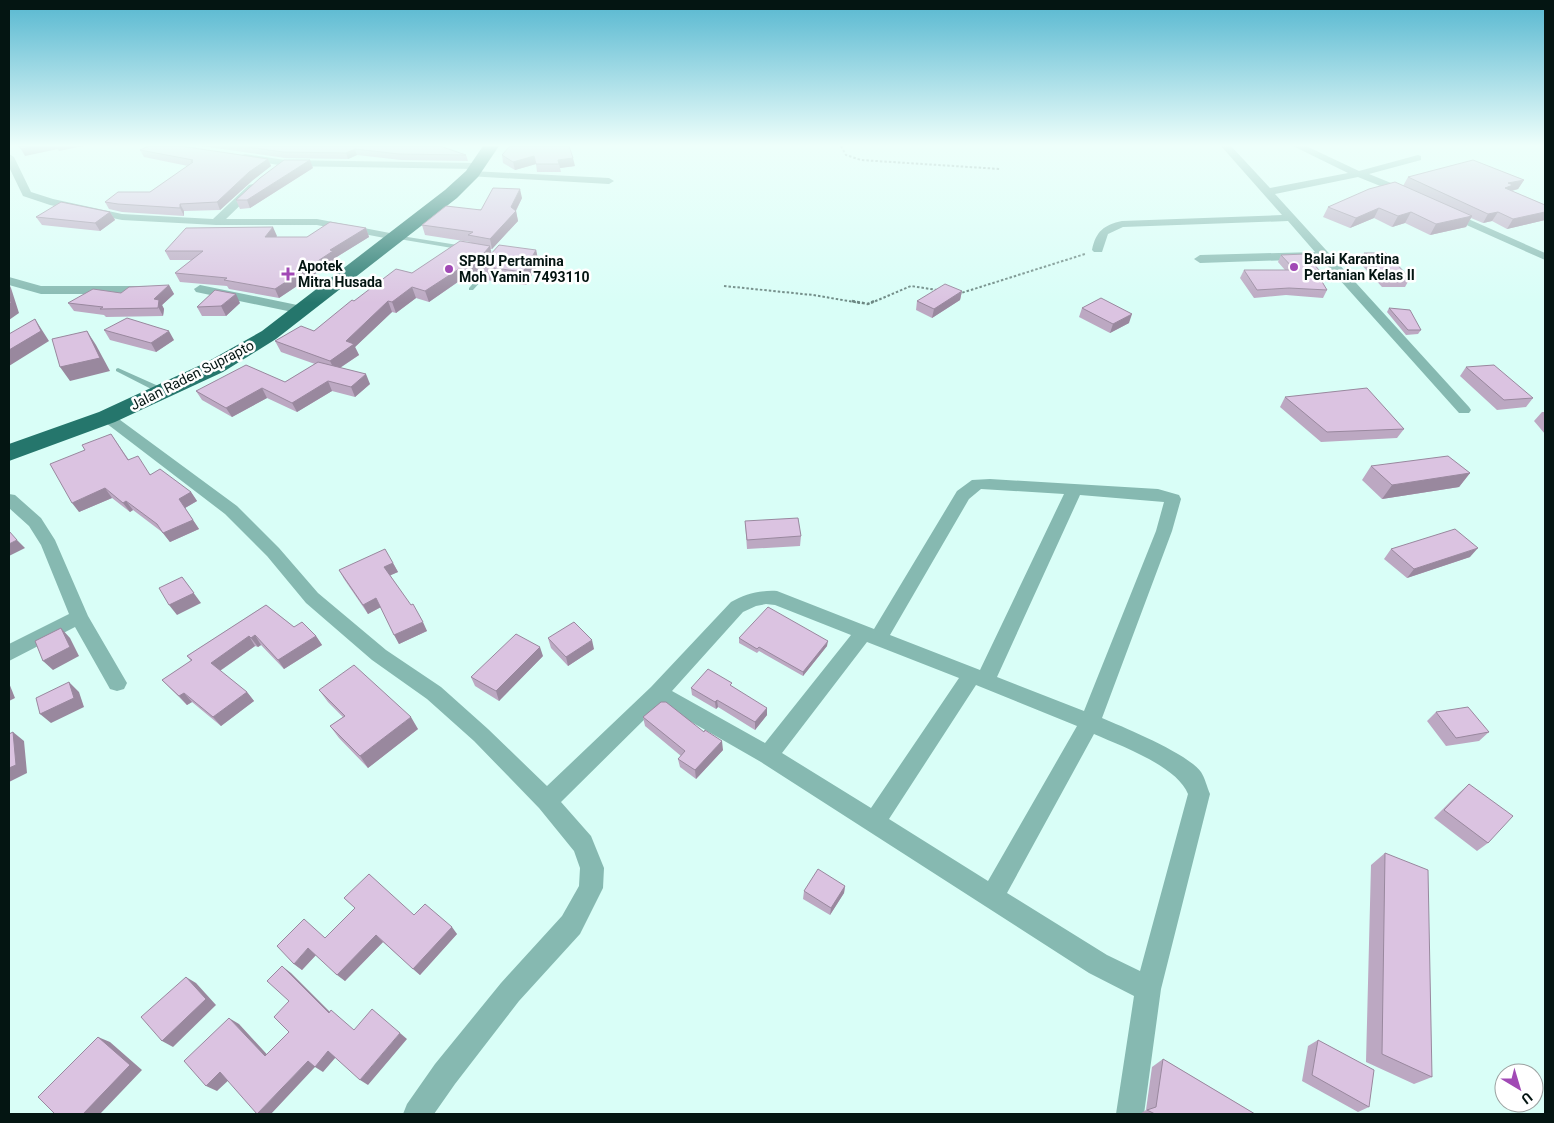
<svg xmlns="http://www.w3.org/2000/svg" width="1554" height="1123" font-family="Roboto,sans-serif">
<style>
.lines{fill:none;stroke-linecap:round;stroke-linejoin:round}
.path-far1{stroke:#6d8883;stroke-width:2;stroke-dasharray:2.5 2;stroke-linecap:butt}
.path{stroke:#6d8883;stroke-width:2.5;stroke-dasharray:3 2;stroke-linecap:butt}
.service{fill:#86b9b1;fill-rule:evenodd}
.minor{fill:#86b9b1;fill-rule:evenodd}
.trunk{fill:#25766c;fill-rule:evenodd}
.wall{fill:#bca8c2}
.shaded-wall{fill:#99889e}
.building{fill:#dbc3e1;stroke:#99889e}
.poi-dot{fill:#a149b5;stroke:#fff;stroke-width:2}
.labels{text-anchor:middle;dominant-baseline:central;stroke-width:5;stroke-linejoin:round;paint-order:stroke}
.far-poi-label{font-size:14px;font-weight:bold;fill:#041512;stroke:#fff;text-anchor:start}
.far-street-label{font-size:14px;fill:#041512;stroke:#fff}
</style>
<rect width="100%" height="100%" fill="#d9fef7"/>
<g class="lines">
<path class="path-far1" d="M841,146L846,155L861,160L1000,169
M724,286L813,295L860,303
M958,294L1085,254
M871,303L911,286L937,290"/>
<path class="path" d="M852,301L868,304L874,301"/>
<path class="service" d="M395,235L464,246L467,248L464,250L393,238V236Z
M488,267L493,268L473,290H469V288Z
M118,368L165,389L166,391L162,393H159L116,371V369Z"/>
<path class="minor" d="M1221,146H1231L1270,188L1348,173L1293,146H1306L1359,171L1418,155L1421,156V160L1369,174L1413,192L1414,194L1413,196H1405L1358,177L1275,194L1469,407L1471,410L1469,413H1459L1321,259L1200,263L1194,259L1200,255L1315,252L1288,221L1123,227L1108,234L1102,252H1094L1092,250C1096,231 1104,225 1122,221L1282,215Z
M9,154L14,157L31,192L53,199L122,214L213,219L249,185L253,184L258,187L257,189L226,219H317L395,234L401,237L395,240L317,225H216L122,220L50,205L23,196L9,167Z
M245,154L285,160L477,163L482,166L477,169L285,166L242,159V155Z
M472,171L609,178L614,181L609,184L468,176L467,174Z
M1448,210L1545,253V260L1444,215L1443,213L1444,211Z
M9,277L41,286H147L153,290L147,294H41L9,285Z
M200,285L302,306L308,310L302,314L196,292L194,289Z
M107,412L112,414L237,506L279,548L318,593L386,650L441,687L488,729L547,786L651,687L731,602C745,594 760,590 777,591L874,629L957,491L972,480L990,479L1158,489L1179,495L1181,499L1172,531L1102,718C1125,728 1187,753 1201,772C1205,778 1207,787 1210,794L1161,989L1144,1114H1116L1134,996L1089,973L761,762L660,704L561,802L591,836L604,868L603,888L580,934L519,1001L455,1084L434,1114H403L407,1104L435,1064L501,983L562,916L579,886L580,868L574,851L539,808L474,741L427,699L372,660L306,603L267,556L225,514L102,420L100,417L102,414ZM981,489L1064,494L980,670L890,635L969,499ZM1080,495L1164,502L1156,531L1084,711L997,677ZM766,604L775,605L851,635L765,743L672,691L743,612L756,606ZM867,642L959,678L871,808L782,753ZM976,685L1077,726L988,881L889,819ZM1094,734C1121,746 1177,766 1188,794L1140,971L1107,955L1007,893Z
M9,494L15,495L41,518L55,540L88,616L127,683L124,689L117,691L110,689L75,627L9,661V644L69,614L41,545L29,526L9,508Z"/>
<path class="trunk" d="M483,146H499L478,177L457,198L276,339L223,372L115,422L9,461V444L99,412L207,362L262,331L445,190L466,171Z"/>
</g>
<path class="wall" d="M201,146H440L466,155L468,161L401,160L357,155L348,159L285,158Z
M140,150L268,159L271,166L253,180L220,210L184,211V216L122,212L109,209L105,202L150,192L188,166L144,157Z
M502,155L575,166L560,168L561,172H537L536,164L515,170L503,163Z
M313,168L250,208L240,209L236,200Z
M1408,177L1524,180L1518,189L1512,191L1545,205V220L1507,229L1492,221L1483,223L1471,218L1466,227L1430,235L1405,223L1392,227L1374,218L1350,228L1323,217L1328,207L1403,186Z
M522,198L516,211L518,221L492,249H490L492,254L536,250L539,263L526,285L484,280L481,270L474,278L465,277L429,302L416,298L396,313L392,312L355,347L359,355L340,368L370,384L355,397L332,391L297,412L267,398L232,417L202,400L196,391L285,382L315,364L281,352L275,341L314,331L354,301L412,273L471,243L470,242L425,235L422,225Z
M110,212L115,220L100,231L42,225L36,217Z
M366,228L369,237L335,258L336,260L279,298L229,289L227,286L180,282L175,273L192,260H170L165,251L277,236L276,237H307Z
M1364,253L1410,278L1405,287H1382L1359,262Z
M1281,255L1319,270L1317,273L1327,290L1323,298L1286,295L1254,298L1240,278L1244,270H1285L1278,262Z
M169,285L174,294L162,305L164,309L163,316L106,317L104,315L74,311L68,303Z
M962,291L960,300L932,318L916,310L917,301Z
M240,303L226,316H202L197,307Z
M1082,308L1129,323L1110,333L1079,317Z
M1389,308L1421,330L1418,334L1406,335L1387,312Z
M104,330L174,340L156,352L110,340Z
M1466,367L1533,398L1526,407L1497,410L1460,376Z
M1285,397L1404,429L1397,438L1321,442L1280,407Z
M1542,412H1545V434L1534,421Z
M111,434L129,460L150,474L191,492L197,501L185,508L199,529L170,542L162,532L133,510L130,512L112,498L79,512Z
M1371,466L1470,473L1459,487L1382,499L1362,480Z
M745,521L801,536L800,546L747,549Z
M1391,549L1470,557L1407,578L1384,559Z
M393,563L398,572L390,575L427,631L399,644L381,607L368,614L344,579L339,570Z
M266,605L294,627L316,636L322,645L284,669L261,645L258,647L255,646L220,671L247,692L254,701L221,726L192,702L187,705L162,680L191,661L187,656Z
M548,638L594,649L568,666L551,648Z
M739,638L827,646L803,676L759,651L757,653L739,643Z
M543,656L499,701L475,686L471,677Z
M732,687L767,715L755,730L718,707L716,709L692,695L691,688Z
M319,690L418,729L368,768L339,738L330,726L343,717L328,702Z
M1436,712L1489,732L1479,741L1446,746L1427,721Z
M643,717L723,750L696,779L680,767L678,759L681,756L645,726Z
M1469,784L1488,843L1477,851L1434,818L1459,793Z
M1385,853L1432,1077L1414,1084L1366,1062L1371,865Z
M845,886L844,893L830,915L803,899L804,891Z
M344,898L414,915L457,934L420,975L383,942L345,981L316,955L302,970L294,964L325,938L355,908Z
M1318,1040L1369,1107L1358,1112L1302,1081L1308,1046Z
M1163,1059L1255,1114H1140L1146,1110L1152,1067Z"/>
<path class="shaded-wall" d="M35,146H83L59,151L58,149L25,156L21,149Z
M355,149L357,155L348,159L346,153Z
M534,156L536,164L515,170L513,162Z
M573,158L575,166L560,168L558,160Z
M268,159L271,166L253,180L220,210L217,202L249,172Z
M310,160L313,168L250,208L247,200Z
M1524,180L1518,189L1510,191L1500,196L1508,183Z
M520,189L522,198L515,212L516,211L518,221L492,249L490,239L511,207Z
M180,204L184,211V216L180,208Z
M1379,208L1374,218L1350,228L1356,218Z
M110,212L115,220L100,231L95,223Z
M1411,212L1405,223L1392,227L1398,216Z
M1498,212L1492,221L1483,223L1488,214Z
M1545,212V220L1507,229L1513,219Z
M1472,216L1466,227L1430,235L1436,224Z
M273,227L277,236L269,246L265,237Z
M366,228L369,237L335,258L336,260L279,298L275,289L330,250Z
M490,246L492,256L480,266L481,270L474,278L471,268Z
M536,250L539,263L526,285L523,272Z
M462,267L465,277L429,302L425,291Z
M9,284L11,288L19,313L9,320Z
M169,285L174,294L162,305L164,309L163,316L154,299Z
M412,287L416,298L396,313L392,302Z
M962,291L960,300L932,318L934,309Z
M236,294L240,303L226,316L221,306Z
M388,301L392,312L355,347L359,355L335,371L330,361L346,341Z
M1132,314L1129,323L1110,333L1113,324Z
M35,319L49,341L9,366V350Z
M87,331L96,345L110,371L70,381L60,367Z
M169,331L174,340L156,352L151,343Z
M366,374L370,384L355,397L351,387Z
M328,381L332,391L297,412L292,403Z
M262,388L267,398L232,417L226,408Z
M1470,473L1459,487L1382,499L1392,485Z
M105,488L112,498L79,512L72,503Z
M191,492L197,501L185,508L179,499Z
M126,501L133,510L130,512L123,503Z
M193,520L199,529L170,542L163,533Z
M17,540L25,548L9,556V544Z
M1478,548L1470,557L1407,578L1414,569Z
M393,563L398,572L389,576L384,567Z
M182,577L201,603L177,615L169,605Z
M376,598L381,607L368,614L363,605Z
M423,622L427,631L399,644L394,635Z
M61,628L70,638L79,656L53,670L43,661Z
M255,635L261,645L258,647L251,638Z
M249,636L255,646L218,672L211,663Z
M316,636L322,645L284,669L278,660Z
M592,640L594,649L568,666L566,657Z
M828,641L827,646L803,676V672Z
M540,647L543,656L499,701L496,691Z
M69,682L79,692L84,707L51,723L40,714Z
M9,683L15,698L9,701Z
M247,692L254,701L221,726L213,717Z
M184,693L192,702L187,705L179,696Z
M717,700L718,707L716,709L715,702Z
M767,708V715L755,730V722Z
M411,717L418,729L368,768L360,756Z
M13,732L24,741L27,773L9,782V768Z
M722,741L723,750L696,779L695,770Z
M845,886L844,893L830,915L831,908Z
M452,927L457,934L420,975L413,969Z
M376,935L383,942L345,981L337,975Z
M308,948L316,955L302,970L294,964Z
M282,966L291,973L337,1019L329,1013Z
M186,977L196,983L216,1005L173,1047L162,1041Z
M229,1018L239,1024L274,1062L265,1056Z
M400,1033L407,1039L368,1085L360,1080Z
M98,1037L110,1042L142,1070L100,1114H83Z
M328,1051L336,1057L323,1072L315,1067L271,1114H257L308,1061Z
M220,1072L231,1078L217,1091L206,1086Z"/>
<path class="building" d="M19,146H35L21,149Z
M149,146H180L268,159L249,172L217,202L180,204V208L118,204L105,202L118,192H150L193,162L191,161L193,160L140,150Z
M241,146H440L466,155L399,154L355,149L346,153L283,152Z
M510,146H569L573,158L558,160L559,164H536L534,156L513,162L502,155Z
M284,160H310L247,200H236L260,178Z
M1473,160L1524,180L1508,183L1513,185L1505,188L1545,205V212L1513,219L1498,212L1488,214L1408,177Z
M1395,182L1472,216L1436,224L1411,212L1398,216L1379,208L1356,218L1328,207L1369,189Z
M493,188L520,189L511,207L516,211L490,239L468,235L473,232L422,225L446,206L481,210Z
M61,202L110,212L95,223L36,217Z
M330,222L366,228L330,250L333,251L275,289L224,280L227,278L175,273L203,251H165L186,228L273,227L265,237H307Z
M460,241L490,246L471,268L462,267L425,291L412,287L392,302L388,301L346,341L354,344L330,361L275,341L301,326L314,331L352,300L354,301L396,269L412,273Z
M499,245L536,250L523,272L480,266Z
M1364,253H1386L1410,278H1387Z
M1305,254L1319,270H1315L1327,290L1289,288L1257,290L1244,270H1295L1281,255Z
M945,284L962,291L934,309L917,301Z
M169,285L154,299L159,300L158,308L100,309L103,307L68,303L93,289L121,293L129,287Z
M215,290L236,294L221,306L197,307Z
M9,294L11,303L9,305Z
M1101,298L1132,314L1113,324L1082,308Z
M1389,308L1410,310L1421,330H1408Z
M127,318L169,331L151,343L104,330Z
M35,319L41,331L9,350V334Z
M87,331L100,358L60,367L52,339Z
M318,362L366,374L351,387L328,381L292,403L262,388L226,408L196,391L246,365L285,382Z
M1494,365L1533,398L1504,400L1466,367Z
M1367,388L1404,429L1327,432L1285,397Z
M111,434L128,460L138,456L150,475L160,469L191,492L179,499L193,520L163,533L157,524L126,501L123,503L105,488L72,503L50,464L85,450L82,445Z
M1448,456L1470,473L1392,485L1371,466Z
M798,518L801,536L747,540L745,521Z
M1455,529L1478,548L1414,569L1391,549Z
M9,531L17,540L9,544Z
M385,549L393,563L384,567L411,605L413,604L423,622L394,635L376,598L363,605L339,570Z
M182,577L194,593L169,605L159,588Z
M266,605L294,627L302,622L316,636L278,660L255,635L251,638L249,636L211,663L247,692L213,717L184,693L179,696L162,680L192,660L187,656Z
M768,607L828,641L803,672L759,647L757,649L739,638Z
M574,622L592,640L566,657L548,638Z
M61,628L70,647L43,661L35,641Z
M516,634L540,647L496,691L471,677Z
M354,665L411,717L360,756L330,726L345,716L319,690Z
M708,669L732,683L730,685L767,708L755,722L717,700L715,702L691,688Z
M69,682L74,698L40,714L36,698Z
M661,702H666L704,732L705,730L722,741L695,770L678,759L685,751L643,717Z
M1468,707L1489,732L1456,738L1436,712Z
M13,732L16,765L9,768V734Z
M1469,784L1513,816L1488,843L1444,810Z
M1385,853L1428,870L1432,1077L1382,1054Z
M818,869L845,886L831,908L804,891Z
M369,874L414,915L425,904L452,927L413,969L376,935L337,975L308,948L294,964L277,946L304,919L325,938L355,908L344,898Z
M282,966L329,1013L331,1010L354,1030L372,1009L400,1033L360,1080L328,1051L315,1067L308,1061L257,1114L220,1072L206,1086L184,1061L229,1018L265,1056L289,1032L274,1017L289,1001L267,981Z
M186,977L206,999L162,1041L141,1017Z
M98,1037L130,1065L83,1114H55L38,1097Z
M1318,1040L1374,1070L1369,1107L1312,1075Z
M1163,1059L1255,1114H1155L1147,1110L1156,1107Z"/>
<linearGradient id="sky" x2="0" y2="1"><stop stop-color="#56b7d0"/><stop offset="0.48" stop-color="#eefffb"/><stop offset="1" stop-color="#eefffb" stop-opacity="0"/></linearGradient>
<rect width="1554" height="303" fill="url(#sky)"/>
<g class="poi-dot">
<circle cx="1294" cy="267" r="5"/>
<circle cx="449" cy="269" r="5"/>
<path d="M285.5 266.5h5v5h5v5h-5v5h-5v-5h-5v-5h5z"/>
</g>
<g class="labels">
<g class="far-poi-label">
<text x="1304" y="259">Balai Karantina<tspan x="1304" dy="16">Pertanian Kelas II</tspan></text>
<text x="459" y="261">SPBU Pertamina<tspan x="459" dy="16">Moh Yamin 7493110</tspan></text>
<text x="298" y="266">Apotek<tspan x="298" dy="16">Mitra Husada</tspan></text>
</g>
<g class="far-street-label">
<text transform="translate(192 375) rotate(-27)">Jalan Raden Suprapto</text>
</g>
</g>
<rect width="1554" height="1123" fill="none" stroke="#041512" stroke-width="20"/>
<g transform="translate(1519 1088) rotate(142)"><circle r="24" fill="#ffffff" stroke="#9ba1a0"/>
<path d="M0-4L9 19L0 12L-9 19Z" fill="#a149b5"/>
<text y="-8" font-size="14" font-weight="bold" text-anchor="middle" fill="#041512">U</text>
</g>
</svg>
